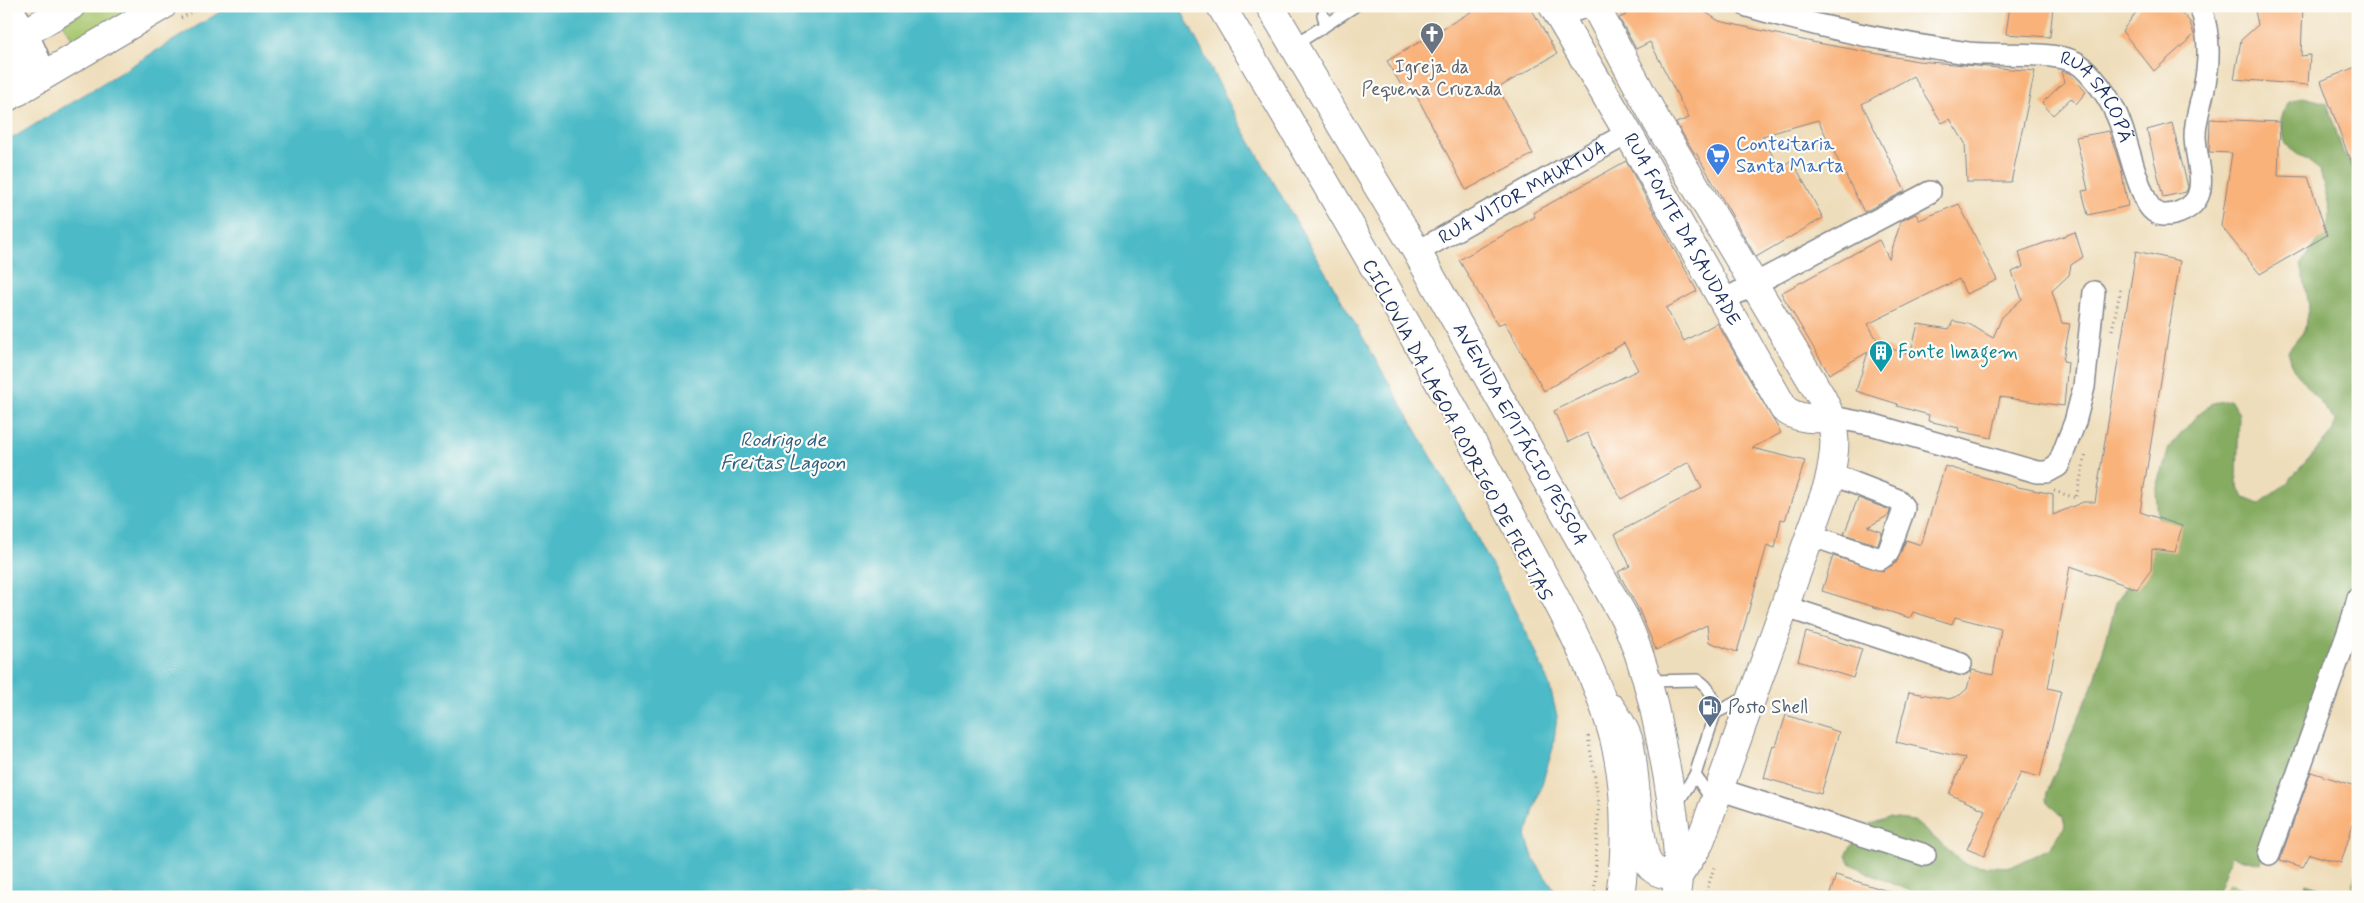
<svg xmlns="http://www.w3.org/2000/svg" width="2364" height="903" font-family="Mynerve,sans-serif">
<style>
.green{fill:#a9c76f;stroke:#627b66}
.forest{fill:#86ac62;stroke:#506e60}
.water{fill:#4ebbc7;stroke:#347592}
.building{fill:#f9b27a}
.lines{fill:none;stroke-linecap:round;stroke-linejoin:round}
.service-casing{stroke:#84868c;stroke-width:14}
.minor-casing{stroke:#84868c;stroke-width:24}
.tertiary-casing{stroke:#84868c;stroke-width:30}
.trunk-casing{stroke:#84868c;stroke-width:30}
.path{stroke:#84868c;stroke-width:3;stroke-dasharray:1 4;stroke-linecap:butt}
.service{stroke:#fff;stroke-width:11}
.minor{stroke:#fff;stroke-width:21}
.tertiary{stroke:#fff;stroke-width:28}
.trunk{stroke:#fff;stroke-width:28}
.labels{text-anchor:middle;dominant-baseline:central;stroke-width:4.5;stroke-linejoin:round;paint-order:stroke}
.worship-label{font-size:19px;fill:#5b616d;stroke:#fdfcf7}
.street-label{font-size:19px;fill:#1b2f5e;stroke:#fdfcf7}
.shop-label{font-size:19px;fill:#366cbe;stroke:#fdfcf7;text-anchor:start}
.culture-label{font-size:19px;fill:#0d838f;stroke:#fdfcf7;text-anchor:start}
.service-label{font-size:19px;fill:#4e5e75;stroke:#fdfcf7;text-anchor:start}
.water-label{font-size:20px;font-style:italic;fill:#2d6083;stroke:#fdfcf7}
</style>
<rect width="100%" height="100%" fill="#fdfcf7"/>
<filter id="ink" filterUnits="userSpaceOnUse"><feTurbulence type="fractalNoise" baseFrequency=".02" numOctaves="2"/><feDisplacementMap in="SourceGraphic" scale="10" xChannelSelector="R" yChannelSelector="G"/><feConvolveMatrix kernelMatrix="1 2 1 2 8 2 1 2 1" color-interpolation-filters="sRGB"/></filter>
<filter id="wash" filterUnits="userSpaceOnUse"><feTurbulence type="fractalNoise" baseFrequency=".0096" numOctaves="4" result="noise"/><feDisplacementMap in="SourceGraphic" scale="20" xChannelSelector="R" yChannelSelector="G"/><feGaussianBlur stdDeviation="1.12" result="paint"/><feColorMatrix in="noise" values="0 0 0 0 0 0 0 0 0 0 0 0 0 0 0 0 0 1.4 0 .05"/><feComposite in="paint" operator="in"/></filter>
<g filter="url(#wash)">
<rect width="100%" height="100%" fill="#eeddba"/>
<path class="green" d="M93,6H149L78,48L63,23Z
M2229,884L2269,897H2224Z"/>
<path class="forest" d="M2303,97L2327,103L2343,152L2358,171V583L2348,619L2260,863L2231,856L2216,897H1925L1865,872L1850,863L1846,855L1863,827L1888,818L1914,821L1967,865L2011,867L2050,848L2065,826L2063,817L2046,800L2047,792L2095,679L2117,600L2139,570L2158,518L2156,491L2169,448L2198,414L2213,403L2230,400L2239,414L2237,482L2244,498L2259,504L2287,483L2333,431L2335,421L2293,368L2288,351L2304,331L2309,305L2301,264L2327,229L2330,211L2320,170L2285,144L2281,119L2287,103Z
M2358,870V897H2301L2306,883L2348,897Z"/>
<path class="water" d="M230,6H1179L1235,115L1469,522L1533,645L1550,687L1557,716L1553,748L1526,836L1534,860L1559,897H6V142Z"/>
<g id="blocks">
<path class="building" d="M1481,6H1530L1557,54L1498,88L1533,154L1466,190L1412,87L1405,92L1387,61Z
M1622,6H1696L1719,21L1812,42L1918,61L2035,71L2011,182H1967L1965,143L1950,119L1942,123L1913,76L1862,104L1905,191L1864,212L1818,120L1762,136L1779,168L1792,160L1823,218L1756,257L1696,153L1695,154L1676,123L1689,118L1650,42L1636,49L1619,18L1626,15Z
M2010,6H2053L2050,37L2006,34Z
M2141,6H2176L2190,22L2194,35L2154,71L2122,31Z
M2254,6H2303L2301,56L2310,55L2308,85L2234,79L2241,40L2258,25Z
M2358,66V176H2356L2321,81Z
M2061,71L2069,73L2086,92L2076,104L2071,98L2053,115L2042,103L2064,82Z
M2210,119L2280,122L2278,176L2308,177L2327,235L2260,274L2221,226L2232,153L2209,152Z
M2172,123L2188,187L2186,192L2163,197L2147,130Z
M2109,131L2121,168L2128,206L2088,215L2082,191L2088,190L2076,137Z
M1626,161L1697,291L1666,308L1684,341L1717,323L1781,433L1752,448L1805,461L1785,520L1781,519L1775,548L1767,545L1737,652L1709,642L1707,625L1656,650L1639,610L1618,572L1630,566L1615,534L1702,488L1689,462L1621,499L1587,433L1568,442L1554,411L1638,370L1624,343L1544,391L1504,322L1498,326L1459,260L1535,217L1533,213Z
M1959,204L1997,280L1966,294L1959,279L1868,324L1880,345L1910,355L1918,324L1949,329L1953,321L1969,324L1993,338L2002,317L2022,299L2012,272L2023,267L2019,252L2075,232L2083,257L2071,265L2069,275L2052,291L2062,323L2070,324L2063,361L2068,362L2064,406L2000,397L1992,438L1958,431L1959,428L1928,421L1929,415L1897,406L1898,404L1856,391L1868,352L1829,374L1781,293L1879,240L1889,259L1901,221L1916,214L1919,220Z
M2136,251L2180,261L2140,512L2182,526L2175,552L2152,549L2151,570L2137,589L2070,566L2048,688L2061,691L2040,777L2021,772L1984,856L1967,849L1985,810L1949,794L1965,758L1896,742L1909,692L1949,699L1960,695L1967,689L1972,670L1993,675L2001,629L1955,617L1952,624L1913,612L1910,618L1822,591L1833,556L1882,571L1896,563L1906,540L1921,545L1945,466L2018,487L2053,494V515L2083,502H2095Z
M1858,498L1890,510L1889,515L1868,527L1882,532L1878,545L1844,534Z
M1806,632L1862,649L1853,678L1798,661Z
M1786,715L1839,732L1821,794L1764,778L1773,745L1776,746Z
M2311,772L2358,787V808L2341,863L2310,854L2303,867L2280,860Z
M1836,875L1894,893V897H1829Z"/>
</g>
</g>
<g filter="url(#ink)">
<use href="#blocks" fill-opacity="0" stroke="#84868c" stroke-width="1"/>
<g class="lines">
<g class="service-casing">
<path id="service" d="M1326,25L1355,6
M1294,45L1326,25L1323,15
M1648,681L1698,680C1710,687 1715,700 1715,713L1695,775L1675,807
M1715,713L1749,696
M1695,775L1713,802"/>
</g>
<g class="minor-casing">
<g id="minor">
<path d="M11,6L27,32L46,75"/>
<path id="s1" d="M1747,6C1819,27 1894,43 1968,53C1997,56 2049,51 2073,61C2081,64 2088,72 2093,78C2128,117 2125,155 2145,198C2148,206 2154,214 2163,215C2176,216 2193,208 2198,196C2205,179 2195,154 2195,136C2195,119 2201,104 2204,88C2210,61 2210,33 2200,6"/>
<path d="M1559,16L1588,6"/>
<path id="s2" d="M1417,252L1628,133"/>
<path d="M1722,301L1930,192"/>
<path d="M1832,417L1874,425L2037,472H2047L2058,466L2075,422L2084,387L2094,292"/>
<path d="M1810,535L1880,559L1888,553L1903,512L1904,508L1898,500L1831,474"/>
<path d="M1783,606L1961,664"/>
<path d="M1718,789L1925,855"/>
<path d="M2269,854L2351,624L2358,598"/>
</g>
</g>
<g class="tertiary-casing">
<g id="tertiary">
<path id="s3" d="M1553,6L1628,133L1784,409C1799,420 1814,419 1832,417"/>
<path d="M1595,6L1656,120L1822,398C1839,429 1836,451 1828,485L1708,820L1699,844L1679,875C1669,875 1659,875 1651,867C1637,853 1636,766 1629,742C1626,730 1618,718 1611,708"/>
</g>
</g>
<g class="trunk-casing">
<g id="trunk">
<path d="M1221,6C1318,169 1414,332 1503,500C1543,577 1591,653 1614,738C1627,790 1627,845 1620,897"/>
<path id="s4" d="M1270,6L1417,252L1624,617C1648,668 1658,724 1668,779C1674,818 1682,858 1676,897"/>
<path d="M6,44L71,6"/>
<path d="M6,50C22,63 21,73 19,91"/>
<path d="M6,98L162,6"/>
</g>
</g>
<path class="path" d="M181,18L203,6
M2112,330L2121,287
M2054,491L2076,498L2086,454
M1588,736L1599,804L1594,897
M1705,897L1715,864"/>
<use href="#service" class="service"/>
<use href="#minor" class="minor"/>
<use href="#tertiary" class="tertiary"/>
<use href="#trunk" class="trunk"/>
</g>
</g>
<defs>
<g id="church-pin" transform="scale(1.25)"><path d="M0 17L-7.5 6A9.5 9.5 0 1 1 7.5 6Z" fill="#6b7280" stroke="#fdfcf7"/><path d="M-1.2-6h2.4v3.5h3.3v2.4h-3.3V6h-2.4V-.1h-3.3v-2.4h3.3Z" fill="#fff"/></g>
<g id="supermarket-pin" transform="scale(1.25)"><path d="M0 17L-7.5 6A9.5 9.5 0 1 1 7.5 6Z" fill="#3f7fe0" stroke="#fdfcf7"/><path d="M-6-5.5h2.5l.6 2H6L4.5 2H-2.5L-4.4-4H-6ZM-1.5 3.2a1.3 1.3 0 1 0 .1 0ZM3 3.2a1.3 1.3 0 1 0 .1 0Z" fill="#fff"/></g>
<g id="building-pin" transform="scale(1.25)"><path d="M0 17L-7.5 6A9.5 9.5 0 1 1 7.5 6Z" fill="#0f9aa8" stroke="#fdfcf7"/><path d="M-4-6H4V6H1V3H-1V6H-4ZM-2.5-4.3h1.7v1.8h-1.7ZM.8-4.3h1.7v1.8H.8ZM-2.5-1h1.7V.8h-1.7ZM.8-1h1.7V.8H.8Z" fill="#fff"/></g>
<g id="fuel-pin" transform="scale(1.25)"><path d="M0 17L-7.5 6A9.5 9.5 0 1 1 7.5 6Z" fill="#5c6f8a" stroke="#fdfcf7"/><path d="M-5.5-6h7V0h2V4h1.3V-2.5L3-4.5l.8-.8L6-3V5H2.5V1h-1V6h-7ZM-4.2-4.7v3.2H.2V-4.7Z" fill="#fff"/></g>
</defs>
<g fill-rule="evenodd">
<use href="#church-pin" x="1432" y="34"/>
<use href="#supermarket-pin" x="1718" y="155"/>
<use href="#building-pin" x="1881" y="352"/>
<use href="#fuel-pin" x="1710" y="707"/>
</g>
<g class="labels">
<g class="worship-label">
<text x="1432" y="67">Igreja da<tspan x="1432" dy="22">Pequena Cruzada</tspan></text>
</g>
<g class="street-label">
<text stroke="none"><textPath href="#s1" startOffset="375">RUA SACOPÃ</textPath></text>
<text stroke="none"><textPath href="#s2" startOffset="121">RUA VITOR MAURTUA</textPath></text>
<text stroke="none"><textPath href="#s3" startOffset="258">RUA FONTE DA SAUDADE</textPath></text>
<text transform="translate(1457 430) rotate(62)">CICLOVIA DA LAGOA RODRIGO DE FREITAS</text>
<text stroke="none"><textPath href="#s4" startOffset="496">AVENIDA EPITÁCIO PESSOA</textPath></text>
</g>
<g class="shop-label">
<text x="1736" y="144">Conteitaria<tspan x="1736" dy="22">Santa Marta</tspan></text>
</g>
<g class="culture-label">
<text x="1898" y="352">Fonte Imagem</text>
</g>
<g class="service-label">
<text x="1728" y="707">Posto Shell</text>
</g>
<g class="water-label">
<text x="783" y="440">Rodrigo de<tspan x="783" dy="23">Freitas Lagoon</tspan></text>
</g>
</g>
<rect width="2364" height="903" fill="none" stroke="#fdfcf7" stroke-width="25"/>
</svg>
